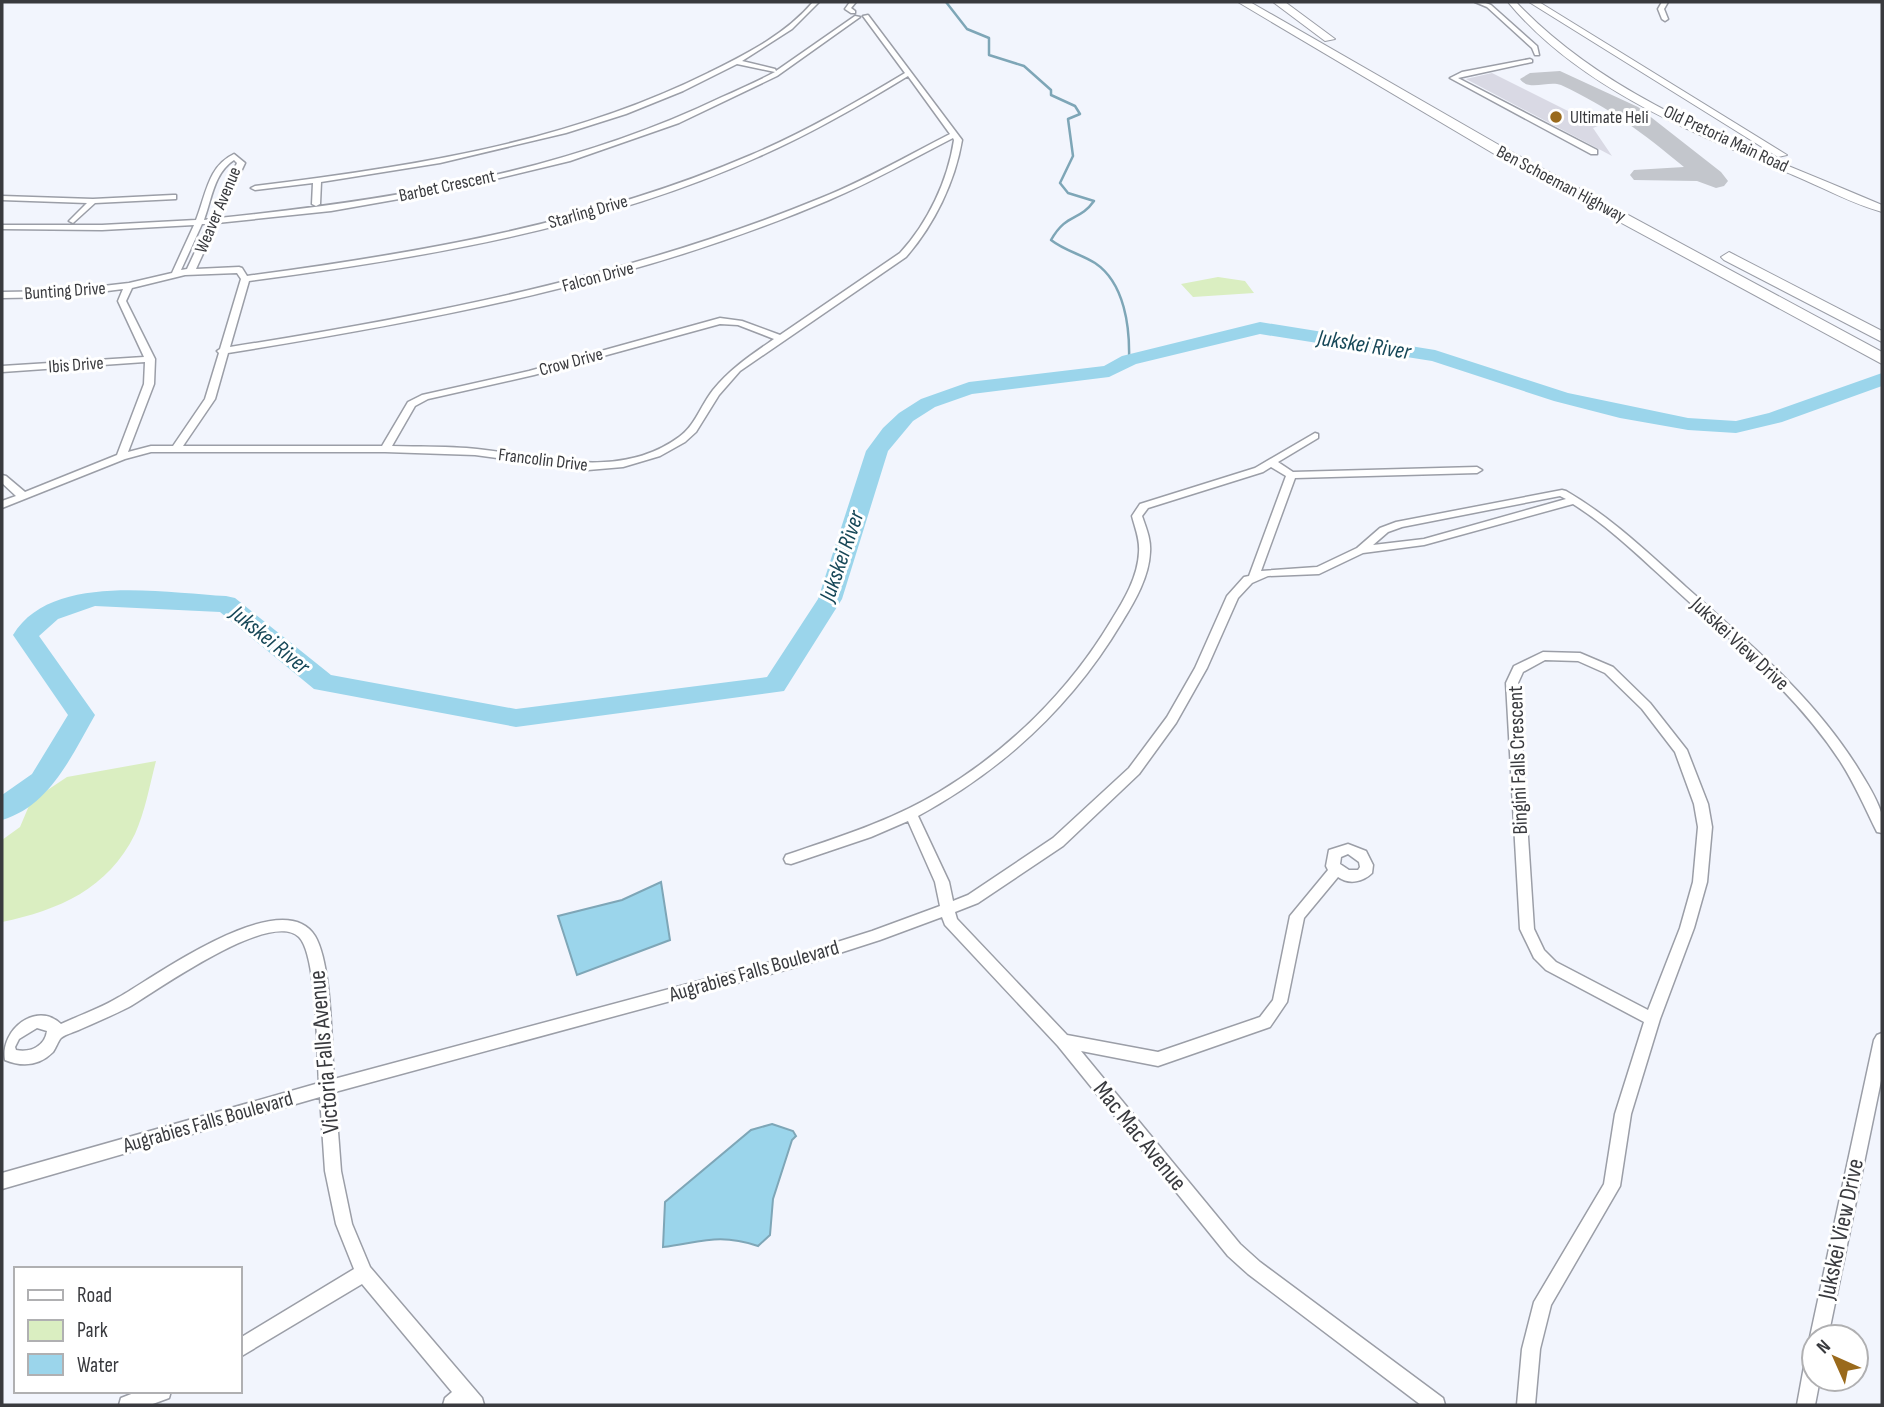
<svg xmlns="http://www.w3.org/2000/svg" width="1884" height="1407" font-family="'Sofia Sans Condensed',sans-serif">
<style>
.green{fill:#daeec1}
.water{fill:#9bd5eb;stroke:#7ea6b7;stroke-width:2}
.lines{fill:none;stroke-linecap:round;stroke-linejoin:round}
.stream{stroke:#7ea6b7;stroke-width:2.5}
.river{fill:#9bd5eb;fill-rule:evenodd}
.taxiway{fill:#c3c6cc;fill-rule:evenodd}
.building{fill:#d9d9e4}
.street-casing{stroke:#9b9ea7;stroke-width:3}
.secondary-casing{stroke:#9b9ea7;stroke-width:2}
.highway-casing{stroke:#9b9ea7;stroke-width:2}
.street{fill:#fff;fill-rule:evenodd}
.secondary{fill:#fff;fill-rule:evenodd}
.highway{fill:#fff;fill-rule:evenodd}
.poi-dot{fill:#9a6a1c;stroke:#fff;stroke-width:2.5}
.labels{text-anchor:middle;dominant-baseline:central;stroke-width:6;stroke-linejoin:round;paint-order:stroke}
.far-poi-label{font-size:18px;fill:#393a3e;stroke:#fff;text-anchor:start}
.far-street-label{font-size:18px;fill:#393a3e;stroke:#fff}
.street-label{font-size:21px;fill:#393a3e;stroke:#fff}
.water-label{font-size:23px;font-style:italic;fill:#174858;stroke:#fff}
.near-street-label{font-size:24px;fill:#393a3e;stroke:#fff}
</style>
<rect width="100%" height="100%" fill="#f2f5fd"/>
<path class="green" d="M1218,277L1245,281L1254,293L1193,297L1181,284Z
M156,761C150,784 145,812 135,834C108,889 59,910 2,922V840L20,827L31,801L67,777Z"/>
<path class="water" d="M661,882L670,940L577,975L558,916L622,900Z
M772,1124L793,1131L796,1136L792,1140L773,1199L770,1235L758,1246C719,1233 702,1242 663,1247L665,1202L751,1130Z"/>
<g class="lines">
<path class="stream" d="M946,2L967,29L989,38V55L1024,66L1051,90V95L1075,106L1080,114L1068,119L1073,156L1060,183L1068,193L1094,201C1079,222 1067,212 1051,240C1065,251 1081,254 1095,263C1125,283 1130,328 1129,360"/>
<path class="river" d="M1260,322L1435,350L1568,393L1688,418L1736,421L1769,413L1882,373V386L1782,422L1736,433L1688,430L1620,418L1554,401L1432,361L1260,334L1136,364L1109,377L972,394L935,407L913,421L888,451L842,599L784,691L516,727L314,689L220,612L95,606L58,619L39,636L95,715C72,755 50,806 2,820V795L32,774L68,715L13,635C51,572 163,593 226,596L235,598L331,675L516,709L767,677L818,599L866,451L883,428L899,413L921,399L969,382L1104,366L1122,356Z"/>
<path class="taxiway" d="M1560,71L1638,107L1721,172L1728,181L1724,186L1716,188L1697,181L1634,180L1630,175L1634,170L1684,167C1643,133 1610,108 1561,85C1548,80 1529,92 1520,79L1530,73Z"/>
</g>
<path class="building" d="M1492,73L1598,126L1593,128L1612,156L1466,79Z"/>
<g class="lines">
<g class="street-casing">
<path id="street" d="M813,2H819L792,29L742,61L775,69L776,71L855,16L860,17L777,76L679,123L570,161L450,190L331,211L217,223L196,269L239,267L242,268L247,276C419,253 590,224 751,155C805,132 855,103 905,73L863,16L868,15L962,140C955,182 934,225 906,257L740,371L719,395L696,432L685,442L660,456L623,467L588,470L475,455L385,452H151L125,459L2,508V501L16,496L2,483V475L6,476L25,492L117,455L144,384L145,362L2,372V366L144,357L118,301L123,289L60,297L2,298V292L60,291L129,283L172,273L194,225L102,230L2,229V225H102L196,220C206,195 208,166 234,154L245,163L219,218C392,200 564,173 722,97C740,89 758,81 775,72L737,64L683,91L626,114L566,133L440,163L321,182L320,204L316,206L312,204L313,183L255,190L251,188L255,186C410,167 567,143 708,73C746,54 785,35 813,2ZM908,76L950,134C907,156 866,180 821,198C631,276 432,315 230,347L249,281C421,258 598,229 758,157C810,134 859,106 908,76ZM953,138L954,140C948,180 928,223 900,253L780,335L742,321L720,318L529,371L422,395L408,402L382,446H183L215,399L228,353C432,320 638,282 829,200C872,182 912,159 953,138ZM234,160L237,163L211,219L204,220C212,198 214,173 234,160ZM202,224H208L187,269L181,270ZM237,273L241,279L220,349L217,351L219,353L205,399L173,446H151L128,452L154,384L155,359L126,301L132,288L185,275ZM720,324L738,325L774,339C751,355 731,368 713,390C701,405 695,426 679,437C619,481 544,456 477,449C449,446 420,447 392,446L415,406L428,399L534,375Z
M850,2H856L851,8L855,11V13H851L845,9Z
M1475,2H1483L1491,5L1537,46L1539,55H1535L1532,48L1487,7Z
M1662,2H1668L1664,9L1668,19L1665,21L1662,19L1658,9Z
M1530,59L1532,60V62L1458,78L1597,150V154H1591L1450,78L1462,72Z
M173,195H176V199L95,203L73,223L69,221L87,203L2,200V196L93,199Z
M1315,433L1318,434V438L1278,462L1293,472L1477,467L1482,470L1477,473L1295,478L1261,571L1317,567L1357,548L1380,528L1396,522L1562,490L1566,491C1611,517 1648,553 1686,587C1749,643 1815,698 1859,770C1867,783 1876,797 1881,812C1883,818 1882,827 1882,833L1877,832C1865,808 1855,784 1840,761C1796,694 1733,642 1675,589C1642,559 1611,528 1573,504L1424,545L1363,553L1319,574L1268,576L1252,583L1238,598L1207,668L1176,723L1139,774L1063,846L978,903L955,912L957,919L1067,1035L1158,1052L1260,1017L1273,1000L1290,916L1328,870L1326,866L1329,850L1348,844L1366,851L1373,865L1372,873C1363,882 1349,885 1338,877L1304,918L1287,1002L1270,1027L1158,1066L1081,1051L1240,1244L1260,1262L1443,1398L1445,1405H1421L1248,1274L1228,1256L1058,1046L945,925L942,917L880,940L796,967L335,1092L341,1171L352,1224L370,1267L482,1398L484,1405H443L445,1398L452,1392L362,1284L240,1357V1338L354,1269L336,1224L325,1171L320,1097L2,1189V1173L319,1083C317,1054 317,955 299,937C270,909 158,990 129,1007C113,1015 97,1022 81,1029C75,1032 66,1034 61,1038C58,1041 56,1048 53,1052C39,1066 22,1067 5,1060C0,1029 37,1001 61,1024C80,1015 101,1008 119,997C155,977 282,883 315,936C332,965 331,1042 334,1079L796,955L872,931L940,906L935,882L908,821L871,837L791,864L786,863L784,859L786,855C839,837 891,821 939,792C1009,750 1069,691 1111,621C1124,600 1138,577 1139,552C1140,539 1135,528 1132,516L1140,504L1255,468ZM1271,467L1286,476L1249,576L1244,577L1227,596L1195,668L1167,717L1129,768L1053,838L968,895L953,901L949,882L918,816C1004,769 1072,706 1122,622C1135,601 1149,577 1150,552C1151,539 1146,528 1142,516L1148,508L1263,472ZM1560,496L1566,499L1424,539L1373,545L1388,532L1402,527ZM1348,854L1359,862L1360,867L1358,870H1349L1340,864L1341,857ZM37,1028L47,1031C45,1046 31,1053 16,1050L15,1047L19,1039Z
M1543,652L1580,653L1613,667L1650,703L1687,750L1708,804L1712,827L1707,882L1694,928L1660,1019L1631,1114L1620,1186L1551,1305L1540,1349L1535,1405H1517L1522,1349L1534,1302L1604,1184L1615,1114L1644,1022L1546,970L1534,958L1520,929L1506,683L1514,666ZM1545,660L1578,661L1605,673L1642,709L1675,752L1694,804L1698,827L1693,882L1680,928L1648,1010L1556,962L1544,950L1534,929L1518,683L1523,672Z
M1882,1033V1076L1828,1337H1814V1344L1810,1337L1874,1040L1877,1035Z
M1814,1352V1379H1820L1815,1405H1797L1805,1361L1808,1355Z
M139,1391H171L169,1398L150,1405H119L121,1398Z"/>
</g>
<g class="secondary-casing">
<path id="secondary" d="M1508,2H1516C1613,105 1755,150 1882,205V212C1852,204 1822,187 1793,175C1693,133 1579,88 1508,2Z
M1529,2H1539L1787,155L1778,157Z"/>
</g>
<g class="highway-casing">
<path id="highway" d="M1238,2H1250L1506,149L1882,352V364L1496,155Z
M1273,2H1285L1335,39L1325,41Z
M1729,252L1882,331V342L1724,260L1721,257Z"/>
</g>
<use href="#street" class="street"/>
<use href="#secondary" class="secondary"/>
<use href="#highway" class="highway"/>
</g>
<circle class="poi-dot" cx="1556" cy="117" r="7"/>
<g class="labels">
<g class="far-poi-label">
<text x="1570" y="117">Ultimate Heli</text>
</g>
<g class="far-street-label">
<text transform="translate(1726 139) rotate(25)">Old Pretoria Main Road</text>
<text transform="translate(1561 184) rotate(28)">Ben Schoeman Highway</text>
<text transform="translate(447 186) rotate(-12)">Barbet Crescent</text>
<text transform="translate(218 210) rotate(-67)">Weaver Avenue</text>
<text transform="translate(588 212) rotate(-16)">Starling Drive</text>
<text transform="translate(598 277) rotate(-15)">Falcon Drive</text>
<text transform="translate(65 291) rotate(-4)">Bunting Drive</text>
<text transform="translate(571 362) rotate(-15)">Crow Drive</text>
<text transform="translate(76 365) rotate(-4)">Ibis Drive</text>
<text transform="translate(543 460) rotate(7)">Francolin Drive</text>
</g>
<g class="street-label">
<text transform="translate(1740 644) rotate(43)">Jukskei View Drive</text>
<text transform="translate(1518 760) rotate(-92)">Bingini Falls Crescent</text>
<text transform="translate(754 971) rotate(-16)">Augrabies Falls Boulevard</text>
<text transform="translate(208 1122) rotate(-16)">Augrabies Falls Boulevard</text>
</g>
<g class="water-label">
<text transform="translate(1364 345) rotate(9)">Jukskei River</text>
<text transform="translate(842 556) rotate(-71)">Jukskei River</text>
<text transform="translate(270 640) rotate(39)">Jukskei River</text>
</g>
<g class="near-street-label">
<text transform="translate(324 1052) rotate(-95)">Victoria Falls Avenue</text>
<text transform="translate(1140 1136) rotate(51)">Mac Mac Avenue</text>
<text transform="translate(1841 1229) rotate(-78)">Jukskei View Drive</text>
</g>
</g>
<rect width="1884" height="1407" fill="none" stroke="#393a3e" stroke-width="7"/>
<rect x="14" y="1267" width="228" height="126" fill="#ffffff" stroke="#b0b0b2" stroke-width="2"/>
<rect x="28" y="1290" width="35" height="10" fill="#ffffff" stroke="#b0b0b2" stroke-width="2"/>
<text x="77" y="1302" font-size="21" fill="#393a3e">Road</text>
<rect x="28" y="1320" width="35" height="21" fill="#daeec1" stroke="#b0b0b2" stroke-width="2"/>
<text x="77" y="1337" font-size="21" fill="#393a3e">Park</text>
<rect x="28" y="1354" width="35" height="21" fill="#9bd5eb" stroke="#b0b0b2" stroke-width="2"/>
<text x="77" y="1372" font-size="21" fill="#393a3e">Water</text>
<g transform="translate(1835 1358) rotate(315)"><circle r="33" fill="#ffffff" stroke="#b0b0b2" stroke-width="2"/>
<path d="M0-5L12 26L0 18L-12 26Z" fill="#9a6a1c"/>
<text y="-10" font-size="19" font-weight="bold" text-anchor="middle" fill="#393a3e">N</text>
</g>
</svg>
